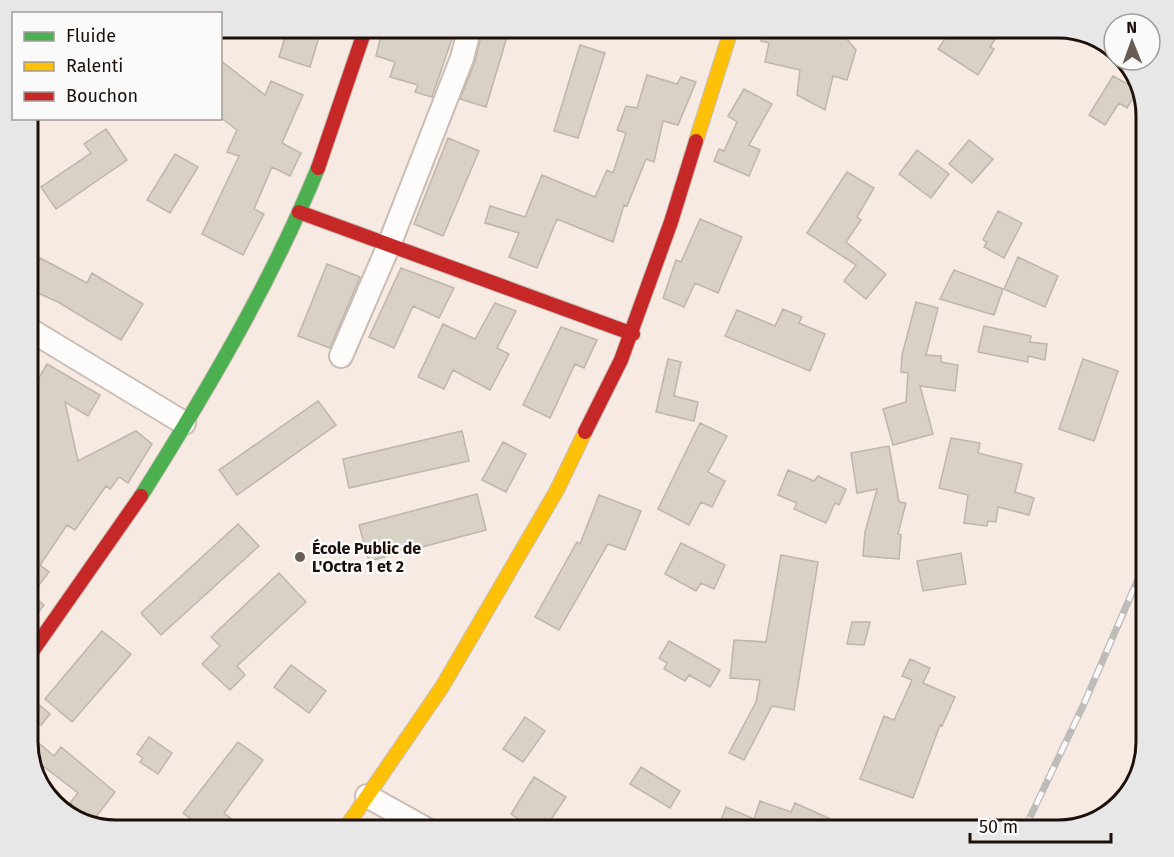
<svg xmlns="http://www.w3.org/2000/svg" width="1174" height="857" font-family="'Fira Sans',sans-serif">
	<rect width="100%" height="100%" fill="#f6eae3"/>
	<path fill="#d9d0c6" stroke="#beb5ac" stroke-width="1.5" d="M 288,27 L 322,27 L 310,67 L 279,57 Z
		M 383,27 L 456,27 L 432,97 L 415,92 L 418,85 L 390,77 L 395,62 L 376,56 Z
		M 483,27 L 510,27 L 486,107 L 460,99 L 475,62 Z
		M 763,27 L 821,27 L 841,32 L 856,50 L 847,80 L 833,76 L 825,110 L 797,95 L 800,70 L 765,62 L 769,43 L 761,41 Z
		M 953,27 L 1003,27 L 990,47 L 994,49 L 978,75 L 938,49 Z
		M 580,45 L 605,53 L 578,138 L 554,131 Z
		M 220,60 L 265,95 L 271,81 L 303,95 L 282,143 L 301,153 L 290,176 L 272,167 L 254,209 L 264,214 L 243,255 L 202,234 L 239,156 L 227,152 L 237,130 L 220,117 Z
		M 647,75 L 677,84 L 681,77 L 696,82 L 678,125 L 663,121 L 654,162 L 646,159 L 627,206 L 624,205 L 613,242 L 557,219 L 537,268 L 509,257 L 519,233 L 485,223 L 490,206 L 525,217 L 542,175 L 595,197 L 607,170 L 613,173 L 626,133 L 617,130 L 626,106 L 637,108 Z
		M 1113,76 L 1138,90 L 1127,108 L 1119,103 L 1105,125 L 1089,115 Z
		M 744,89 L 772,104 L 749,145 L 760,150 L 749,176 L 714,161 L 719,149 L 724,151 L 737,122 L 728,116 Z
		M 106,129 L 127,160 L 56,209 L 41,187 L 91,153 L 84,144 Z
		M 448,138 L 479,151 L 443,236 L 414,224 Z
		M 969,140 L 993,159 L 972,183 L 949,164 Z
		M 917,150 L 949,174 L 931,198 L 899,174 Z
		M 175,154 L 198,167 L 170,213 L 147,200 Z
		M 847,172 L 874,188 L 857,217 L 861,220 L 846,242 L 886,274 L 866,299 L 844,281 L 856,265 L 807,233 Z
		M 998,211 L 1022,223 L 1004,258 L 984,247 L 987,242 L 983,240 Z
		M 700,219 L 742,237 L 718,293 L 695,283 L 684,307 L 663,298 L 676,260 L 681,262 Z
		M 1018,257 L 1058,276 L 1045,307 L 1004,289 Z
		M 40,258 L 87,283 L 92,273 L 143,304 L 121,340 L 58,302 L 27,288 L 27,282 Z
		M 327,264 L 360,277 L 330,348 L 298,336 Z
		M 401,268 L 454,288 L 439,318 L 413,306 L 394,348 L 369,337 Z
		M 954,270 L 1003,289 L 994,315 L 940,299 Z
		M 916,302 L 938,308 L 926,355 L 941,356 L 941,362 L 958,365 L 955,391 L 920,386 L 933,434 L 893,445 L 883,409 L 906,402 L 908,373 L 901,372 L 902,355 Z
		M 495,303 L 516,311 L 497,348 L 509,354 L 490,390 L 453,370 L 444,389 L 418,377 L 443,324 L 475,339 Z
		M 783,309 L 802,317 L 799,323 L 825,334 L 810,371 L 725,336 L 737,310 L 775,326 Z
		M 984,326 L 1031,336 L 1030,342 L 1047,344 L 1045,360 L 1028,356 L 1028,362 L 978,352 Z
		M 561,327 L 597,340 L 584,368 L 575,364 L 550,418 L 523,405 Z
		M 668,359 L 681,362 L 674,396 L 698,402 L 694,421 L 656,412 Z
		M 1083,359 L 1118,371 L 1094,441 L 1059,429 Z
		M 47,364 L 100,395 L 88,416 L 65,402 L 78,461 L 136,431 L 152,444 L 128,483 L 119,477 L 110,489 L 106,486 L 75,530 L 67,525 L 40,565 L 49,572 L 36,589 L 27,583 L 27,501 L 38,486 L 27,453 L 27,398 Z
		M 318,401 L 336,425 L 237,495 L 219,470 Z
		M 700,423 L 727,436 L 708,472 L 725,481 L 712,507 L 701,502 L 689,525 L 658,509 Z
		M 462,431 L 469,461 L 349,488 L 343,459 Z
		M 951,438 L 980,443 L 978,453 L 1022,464 L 1015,492 L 1034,498 L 1029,515 L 998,507 L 996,522 L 988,521 L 987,526 L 964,523 L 968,495 L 939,488 Z
		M 503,442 L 526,454 L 506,492 L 482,480 Z
		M 889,446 L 899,502 L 906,503 L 898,534 L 901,535 L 899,559 L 863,556 L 865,532 L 877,489 L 857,493 L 851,453 Z
		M 788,470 L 814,481 L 818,476 L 846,489 L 839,505 L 835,503 L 826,523 L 794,509 L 797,503 L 778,495 Z
		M 477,494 L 486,530 L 369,561 L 359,525 Z
		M 599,495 L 641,511 L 625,550 L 608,544 L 559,630 L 535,617 L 577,542 L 580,544 Z
		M 238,524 L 259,546 L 161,635 L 141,613 Z
		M 681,543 L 725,565 L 714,589 L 701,583 L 696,591 L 665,574 Z
		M 961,553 L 966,584 L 923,591 L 917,561 Z
		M 781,555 L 818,562 L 794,710 L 772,706 L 744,760 L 729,753 L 756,702 L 760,680 L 730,678 L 734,640 L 766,642 Z
		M 279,573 L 306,602 L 237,666 L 245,675 L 230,690 L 202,664 L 220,646 L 211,637 Z
		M 33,597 L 44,605 L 27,628 L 27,605 Z
		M 852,622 L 870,622 L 864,645 L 847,644 Z
		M 102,631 L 131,654 L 72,722 L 45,699 Z
		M 669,641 L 720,670 L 710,687 L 689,675 L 685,681 L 664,669 L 667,663 L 659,658 Z
		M 910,659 L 930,668 L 923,683 L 955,697 L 942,726 L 940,725 L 913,798 L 860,779 L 884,716 L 894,720 L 912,680 L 902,676 Z
		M 291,665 L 326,691 L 309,713 L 274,687 Z
		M 36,702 L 50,714 L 41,725 L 27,715 Z
		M 525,717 L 545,731 L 523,762 L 503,749 Z
		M 27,733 L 54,756 L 61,747 L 115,792 L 92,822 L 73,816 L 78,810 L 70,803 L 78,793 L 43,766 L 36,775 L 27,747 Z
		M 149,737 L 172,753 L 158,774 L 140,762 L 143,758 L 137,754 Z
		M 238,742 L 263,760 L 224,813 L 246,830 L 206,830 L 183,813 Z
		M 641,767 L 680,791 L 670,808 L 630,784 Z
		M 534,777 L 566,797 L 544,830 L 535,830 L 511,814 Z
		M 760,801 L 791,812 L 795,803 L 855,830 L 717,830 L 726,807 L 754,819 Z"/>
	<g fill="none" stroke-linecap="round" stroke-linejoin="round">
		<defs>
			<path id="street" d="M 27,328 L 184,423
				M 341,356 L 389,245 L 462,58 L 470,27
				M 367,796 L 428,830"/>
			<path id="fast" d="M 141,496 C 207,391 271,283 318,168"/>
			<path id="slow" d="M 696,141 L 732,27
				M 344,830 L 442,687 L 557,490 L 585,432"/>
			<path id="jam" d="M 318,168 L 366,27
				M 299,212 L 633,334
				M 585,432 L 621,360 L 671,222 L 696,141
				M 27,659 L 141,496"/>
		</defs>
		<use href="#street" stroke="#c9bdb6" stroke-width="26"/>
		<use href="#fast" stroke="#c9bdb6" stroke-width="16"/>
		<use href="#slow" stroke="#c9bdb6" stroke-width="16"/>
		<use href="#jam" stroke="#c9bdb6" stroke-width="16"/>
		<use href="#street" stroke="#fefcfb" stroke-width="22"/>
		<use href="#fast" stroke="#4caf50" stroke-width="14"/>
		<use href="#slow" stroke="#ffc107" stroke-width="14"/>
		<use href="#jam" stroke="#c62828" stroke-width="14"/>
		<defs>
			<path id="rail" d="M 1024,830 L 1083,706 L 1147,558"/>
		</defs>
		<use href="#rail" stroke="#bfbbb9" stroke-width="7"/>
		<use href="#rail" stroke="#fafafa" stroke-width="4.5" stroke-dasharray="14" stroke-linecap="butt"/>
	</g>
	<circle fill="#685c55" stroke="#fafafa" stroke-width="2" cx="300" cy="557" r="6"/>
	<g text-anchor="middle" stroke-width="5" stroke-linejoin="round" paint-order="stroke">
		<g font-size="16" font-weight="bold" fill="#1c1009" stroke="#fafafa" text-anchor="start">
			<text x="312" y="554">École Public de<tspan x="312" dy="18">L'Octra 1 et 2</tspan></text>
		</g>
	</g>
	<path d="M0 0H1174V857H0ZM116 38H1058A78 78 0 0 1 1136 116V742A78 78 0 0 1 1058 820H116A78 78 0 0 1 38 742V116A78 78 0 0 1 116 38Z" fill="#e8e7e7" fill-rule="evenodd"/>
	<path fill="none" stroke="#1c1009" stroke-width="3" d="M116 38H1058A78 78 0 0 1 1136 116V742A78 78 0 0 1 1058 820H116A78 78 0 0 1 38 742V116A78 78 0 0 1 116 38Z"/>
	<rect x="12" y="12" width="210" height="108" fill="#fafafa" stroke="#a19c9a" stroke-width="1.5"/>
	<rect x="24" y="32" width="30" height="9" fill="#4caf50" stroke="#a19c9a" stroke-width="1.5"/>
	<text x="66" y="42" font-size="18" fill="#1c1009">Fluide</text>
	<rect x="24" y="62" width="30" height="9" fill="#ffc107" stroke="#a19c9a" stroke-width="1.5"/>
	<text x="66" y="72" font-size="18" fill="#1c1009">Ralenti</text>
	<rect x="24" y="92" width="30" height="9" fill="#c62828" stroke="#a19c9a" stroke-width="1.5"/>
	<text x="66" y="102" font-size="18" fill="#1c1009">Bouchon</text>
	<g transform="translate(1132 42) rotate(359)"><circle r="28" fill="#fafafa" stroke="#a19c9a" stroke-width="1.5"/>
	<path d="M0-4.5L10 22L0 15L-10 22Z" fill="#685c55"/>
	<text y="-9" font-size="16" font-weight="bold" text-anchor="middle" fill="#1c1009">N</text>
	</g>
	<path d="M970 833v9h141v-9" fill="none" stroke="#1c1009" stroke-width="3"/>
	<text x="979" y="833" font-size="18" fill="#1c1009" stroke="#fafafa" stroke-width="4.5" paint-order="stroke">50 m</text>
</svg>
